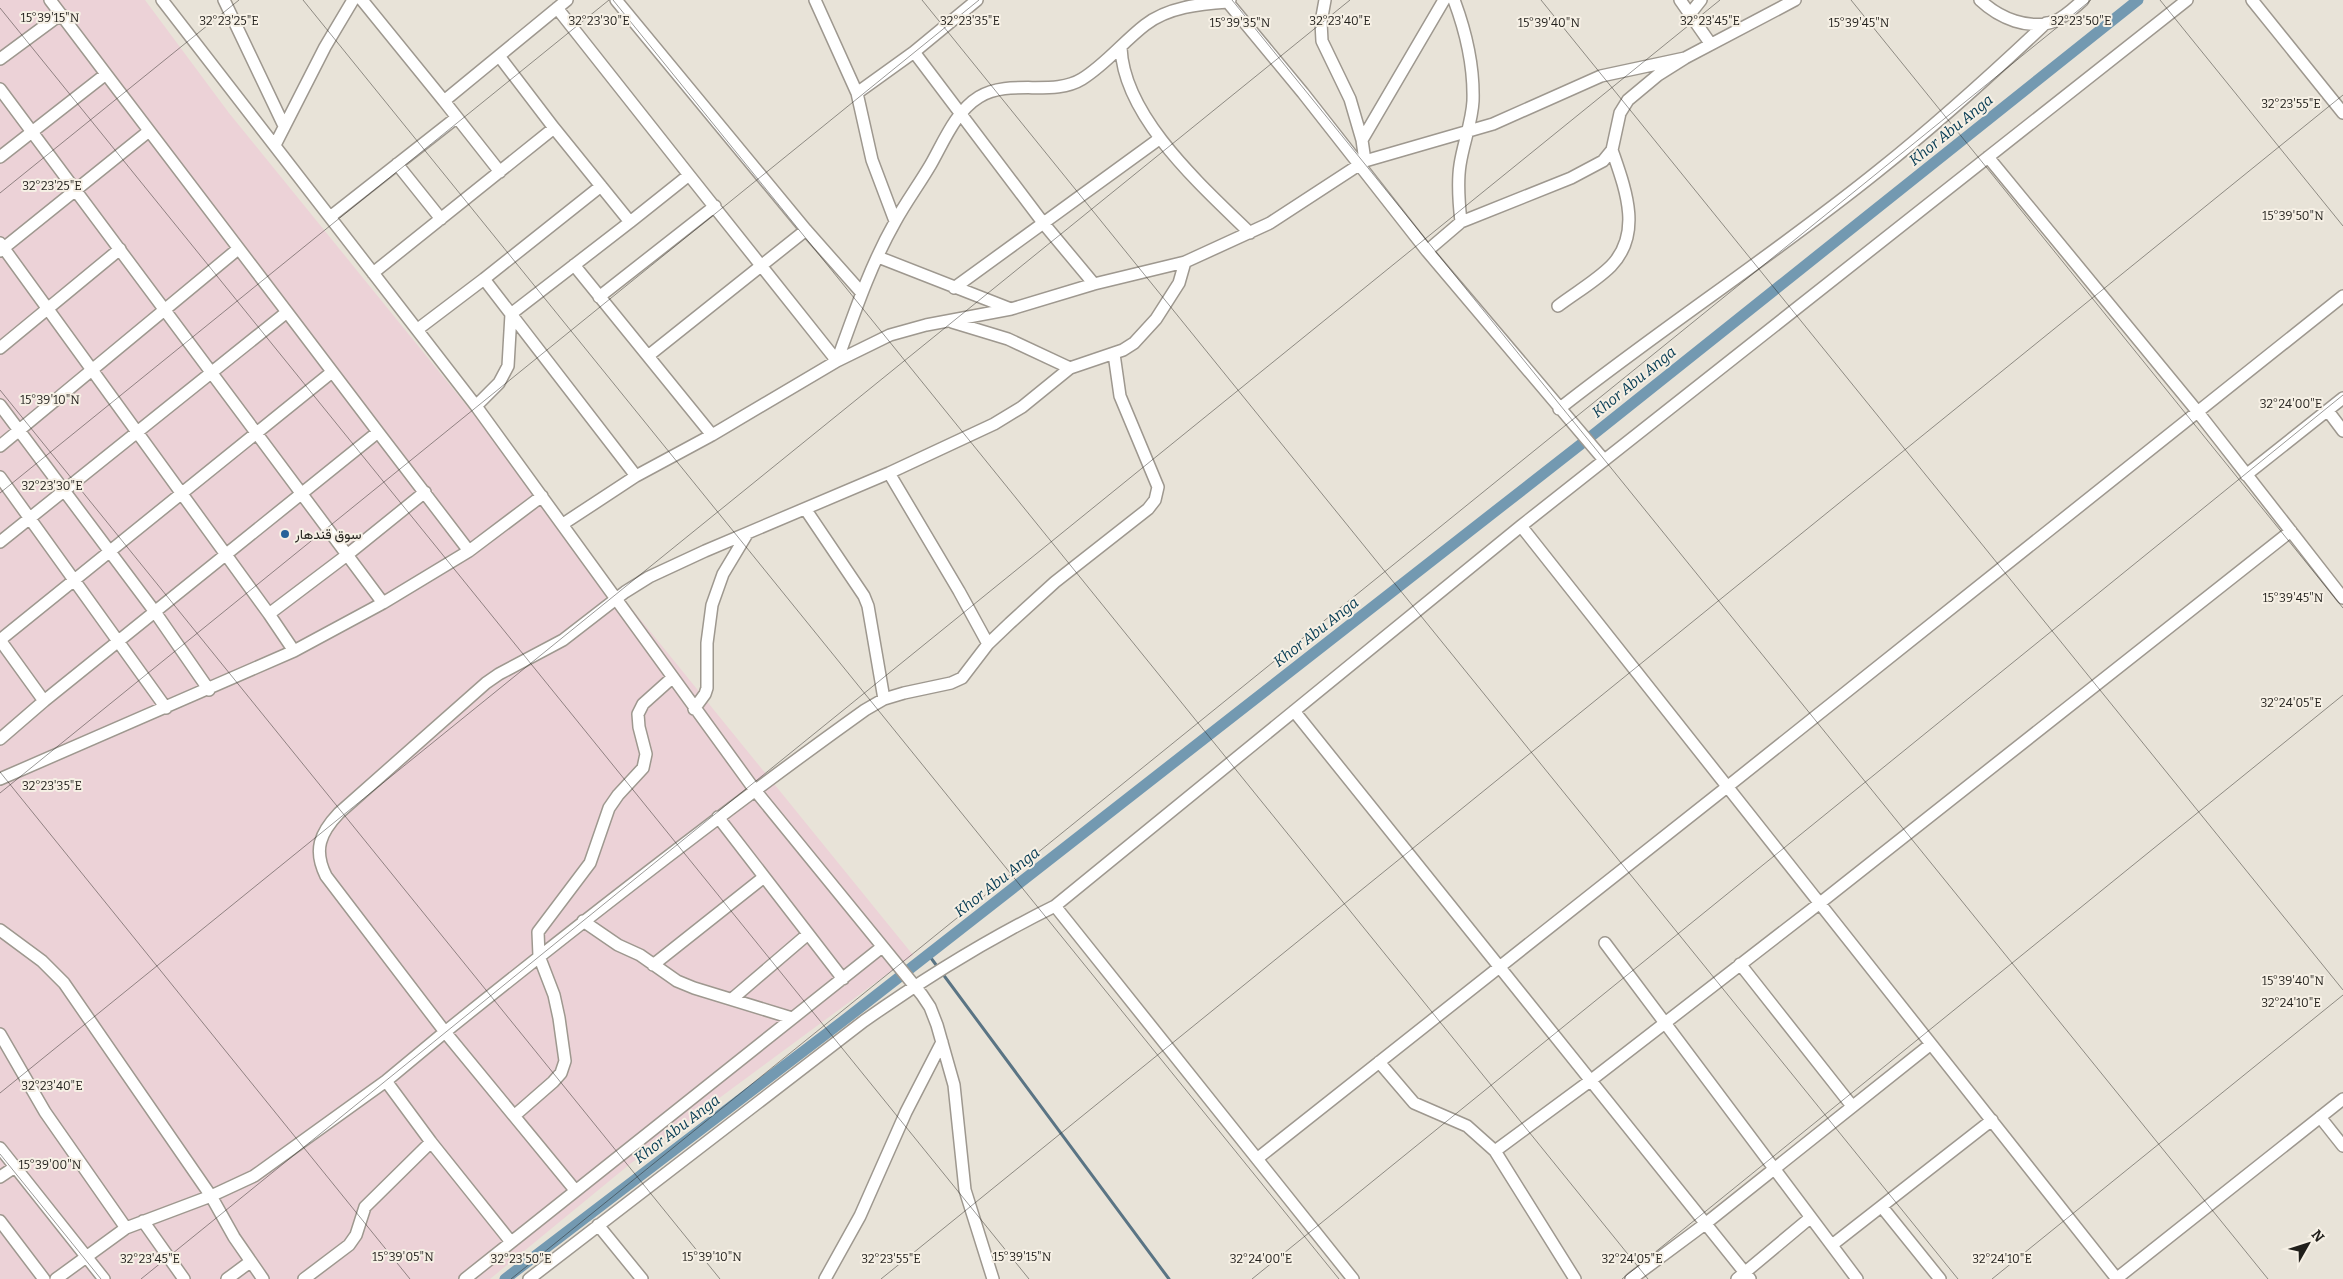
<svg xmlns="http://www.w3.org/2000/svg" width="2343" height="1279" font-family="Bitter,Vazirmatn,serif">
	<rect width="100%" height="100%" fill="#e8e3d8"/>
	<path fill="#ecd2d7" d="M 0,0 L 145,0 L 229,113 L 913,955 L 630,1164 L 490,1279 L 0,1279 Z"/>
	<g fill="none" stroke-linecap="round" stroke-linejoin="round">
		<path stroke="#5a7484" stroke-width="3" d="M 928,954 L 1169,1279"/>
		<path stroke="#7399b1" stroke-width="11" d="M 505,1279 L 843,1021 L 1594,434 L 2138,0"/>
		<defs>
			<path id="minor" d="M 50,0 L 106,74
				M 162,0 L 476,406 L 754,789 L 922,995 L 930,1007 L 937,1025 L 954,1085 L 965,1190 L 993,1279
				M 224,0 L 284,126
				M 362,0 L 444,101
				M 616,0 L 806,230 L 861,292
				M 815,0 L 857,93 L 872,160 L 895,221
				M 977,0 L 914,52 L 1044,224 L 1094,284
				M 1226,0 L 1303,93 L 1427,251 L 1604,460
				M 1325,0 L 1321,22 L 1322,41 L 1350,99 L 1362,140 L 1365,161
				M 1454,0 C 1466,32 1474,67 1473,101 C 1472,122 1463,144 1460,165 C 1457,184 1459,204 1461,222
				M 1680,0 L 1710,43
				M 1980,0 C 1999,18 2029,31 2055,21 C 2065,17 2075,7 2083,0
				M 2252,0 L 2343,113
				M 557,8 L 689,175
				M 1690,14 L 1701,0
				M 1121,48 C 1124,118 1203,187 1250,233
				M 499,56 L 554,128 L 630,222 L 511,314
				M 0,59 L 61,14
				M 0,89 L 383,603
				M 857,93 L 914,52
				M 1362,140 L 1444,0
				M 275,145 L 325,47 L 353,0
				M 0,157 L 106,74 L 287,312
				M 1988,157 L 2197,411 L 2343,598
				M 397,164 L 441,219
				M 500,172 L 444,101 L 567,0
				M 330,217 L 456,118
				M 630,222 L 689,175 L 837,361 L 890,335 L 926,325 L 1011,309 L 1094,284 L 1185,262 L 1270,223 L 1365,161 L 1493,124 L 1601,76 L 1685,58
				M 0,243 L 269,614 L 347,555 L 425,492
				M 0,251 L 149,131
				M 1427,251 L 1461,222 L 1571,178 L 1603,161 L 1612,150 L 1620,113 L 1628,100 L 1658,75 L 1685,58 L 1795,0
				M 878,257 L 1011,309
				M 574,265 L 712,435
				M 373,273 L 554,128
				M 484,279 L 601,186
				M 954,288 L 1159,139
				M 599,297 L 715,206
				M 1558,306 C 1575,293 1596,281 1611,266 C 1643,233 1625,188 1612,150
				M 952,322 L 1008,339 L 1070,368
				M 418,329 L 484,279 L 636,476
				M 0,348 L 120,249
				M 648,356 L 806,230
				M 0,405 L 155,612 L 209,690
				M 476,406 L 499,383 L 508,366 L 511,314
				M 1559,409 C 1663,327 1775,254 1878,171 C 1937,124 1992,74 2046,23
				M 2328,411 L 2343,431
				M 0,446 L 238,249
				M 889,473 L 959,591 L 988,644
				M 2246,475 L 2343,398
				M 0,477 L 166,708
				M 806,510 L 864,596 L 868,606 L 884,699
				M 563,524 L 636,476 L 712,435 L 837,361 C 854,314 870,266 895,222 C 906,202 920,183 931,164 C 944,141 956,111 979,97 C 1010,78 1053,97 1082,79 C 1106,64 1123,42 1145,25 C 1168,7 1200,4 1228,2 L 1230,0
				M 1521,526 L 2117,1279
				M 0,542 L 287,312 L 378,432
				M 269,614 L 294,651
				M 0,640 L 332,372
				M 0,640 L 44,701 L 0,739
				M 44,701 L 378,432 L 469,551 L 542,496
				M 694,709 L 705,694 L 707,688 L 707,643 L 712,605 L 723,574 L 747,534
				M 1294,711 L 1750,1279
				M 0,779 L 294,651 L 383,603 L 469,551
				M 718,817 L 843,979
				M 1055,906 L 1353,1279
				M 583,921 L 618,945 L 640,955 L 677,981 L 694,988 L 792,1018
				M 0,930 L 42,961 L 64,983 L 211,1196 L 234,1237 L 263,1279
				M 1605,943 L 1857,1279
				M 1740,964 L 1852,1106
				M 653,965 L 764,877
				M 732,999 L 808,934
				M 0,1034 L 45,1112 L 126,1228 L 56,1279
				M 1379,1062 L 1414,1103 L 1467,1126 L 1495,1151 L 1575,1279
				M 386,1081 L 431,1142 L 511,1242
				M 514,1116 L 553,1082 L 561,1073 L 565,1061 L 559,1018 L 554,995 L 539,956 L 538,932 L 590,863 L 609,808 L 618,795 L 643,768 L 646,754 L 639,727 L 638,714 L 643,704 L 672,678
				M 2320,1117 L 2343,1146
				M 0,1148 L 104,1279
				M 1495,1151 L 1590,1081 L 1820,903 L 2291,531
				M 1258,1158 L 1727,787 L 2343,296
				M 0,1177 L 15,1167
				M 575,1190 L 445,1032 C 583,921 721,813 865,710 L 884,699 L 904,693 L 951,683 L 962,678 L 988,644 L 1010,623 L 1055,582 L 1148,509 L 1155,500 L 1158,487 L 1120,396 L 1114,354
				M 1882,1207 L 1940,1279
				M 0,1221 L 44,1279
				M 143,1221 L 184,1279
				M 598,1225 L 642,1279
				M 126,1228 L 211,1196 L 254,1176 L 386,1081 L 445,1032 L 326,876 C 313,850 320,833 339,813 L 486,683 L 499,674 L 563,640 L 625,592 L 649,577 L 705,551 L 889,473 L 994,424 L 1022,407 L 1070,368 L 1123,350 L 1134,343 L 1156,319 L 1179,283 L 1185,262
				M 1832,1245 L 1992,1120
				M 227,1279 L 250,1262
				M 304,1279 L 349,1245 L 356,1235 L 365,1207 L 431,1142
				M 465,1279 L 882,947
				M 529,1279 L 864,1021 C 925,978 988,939 1055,906 L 1521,526 L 2187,0
				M 825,1279 L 860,1216 L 906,1112 L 942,1042
				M 1631,1279 L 1705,1224 L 1931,1044
				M 1737,1279 L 1810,1218
				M 2116,1279 L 2343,1099"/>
		</defs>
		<use href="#minor" stroke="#9e988f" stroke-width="14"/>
		<use href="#minor" stroke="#fff" stroke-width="11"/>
	</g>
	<path fill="none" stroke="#211f1b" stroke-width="1" stroke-opacity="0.45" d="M 303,0 L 1339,1279M 613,0 L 1648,1279M 922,0 L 1958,1279M 1232,0 L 2268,1279M 1541,0 L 2343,990M 1851,0 L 2343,608M 2160,0 L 2343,226M 0,8 L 1029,1279M 0,193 L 239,0M 0,390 L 720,1279M 0,493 L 609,0M 0,772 L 410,1279M 0,793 L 979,0M 0,1093 L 1350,0M 0,1154 L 101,1279M 141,1279 L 1720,0M 511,1279 L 2091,0M 881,1279 L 2343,95M 1252,1279 L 2343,395M 1622,1279 L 2343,695M 1992,1279 L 2343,995"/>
	<circle fill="#266299" stroke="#f6f0e5" stroke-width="2" cx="285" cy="534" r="5"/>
	<g text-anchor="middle" stroke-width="4" stroke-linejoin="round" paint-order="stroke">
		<g font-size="14" fill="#211f1b" stroke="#f6f0e5" text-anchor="start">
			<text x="295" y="539">سوق قندهار</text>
		</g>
		<g font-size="15" font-style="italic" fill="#033952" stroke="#f6f0e5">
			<text transform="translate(1951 130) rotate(-39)" y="5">Khor Abu Anga</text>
			<text transform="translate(1634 382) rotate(-39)" y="5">Khor Abu Anga</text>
			<text transform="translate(1316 632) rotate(-38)" y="5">Khor Abu Anga</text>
			<text transform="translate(997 882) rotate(-38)" y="5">Khor Abu Anga</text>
			<text transform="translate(677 1129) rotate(-37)" y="5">Khor Abu Anga</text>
		</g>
	</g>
	<g font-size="12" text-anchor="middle" fill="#211f1b" stroke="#f6f0e5" stroke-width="4" stroke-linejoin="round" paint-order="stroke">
		<text x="50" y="22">15°39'15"N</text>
		<text x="229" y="25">32°23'25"E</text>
		<text x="599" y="25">32°23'30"E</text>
		<text x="970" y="25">32°23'35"E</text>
		<text x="1340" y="25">32°23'40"E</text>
		<text x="1710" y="25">32°23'45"E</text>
		<text x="2081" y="25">32°23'50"E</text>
		<text x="1240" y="27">15°39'35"N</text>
		<text x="1549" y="27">15°39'40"N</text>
		<text x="1859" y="27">15°39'45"N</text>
		<text x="2291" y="108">32°23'55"E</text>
		<text x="52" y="190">32°23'25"E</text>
		<text x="2293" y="220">15°39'50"N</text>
		<text x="50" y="404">15°39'10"N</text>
		<text x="2291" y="408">32°24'00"E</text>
		<text x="52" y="490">32°23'30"E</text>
		<text x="2293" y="602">15°39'45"N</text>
		<text x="2291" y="707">32°24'05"E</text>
		<text x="52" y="790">32°23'35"E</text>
		<text x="2293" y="985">15°39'40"N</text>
		<text x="2291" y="1007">32°24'10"E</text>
		<text x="52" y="1090">32°23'40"E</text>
		<text x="50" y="1169">15°39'00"N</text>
		<text x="403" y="1261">15°39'05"N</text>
		<text x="712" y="1261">15°39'10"N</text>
		<text x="1022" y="1261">15°39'15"N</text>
		<text x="150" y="1263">32°23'45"E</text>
		<text x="521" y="1263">32°23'50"E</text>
		<text x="891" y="1263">32°23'55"E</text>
		<text x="1261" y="1263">32°24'00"E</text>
		<text x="1632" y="1263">32°24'05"E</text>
		<text x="2002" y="1263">32°24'10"E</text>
	</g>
	<g transform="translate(2308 1244) rotate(51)" stroke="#f6f0e5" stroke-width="4" paint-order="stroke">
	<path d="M0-4L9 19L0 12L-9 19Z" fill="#211f1b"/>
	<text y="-8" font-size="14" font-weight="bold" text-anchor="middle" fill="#211f1b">N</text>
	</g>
</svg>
